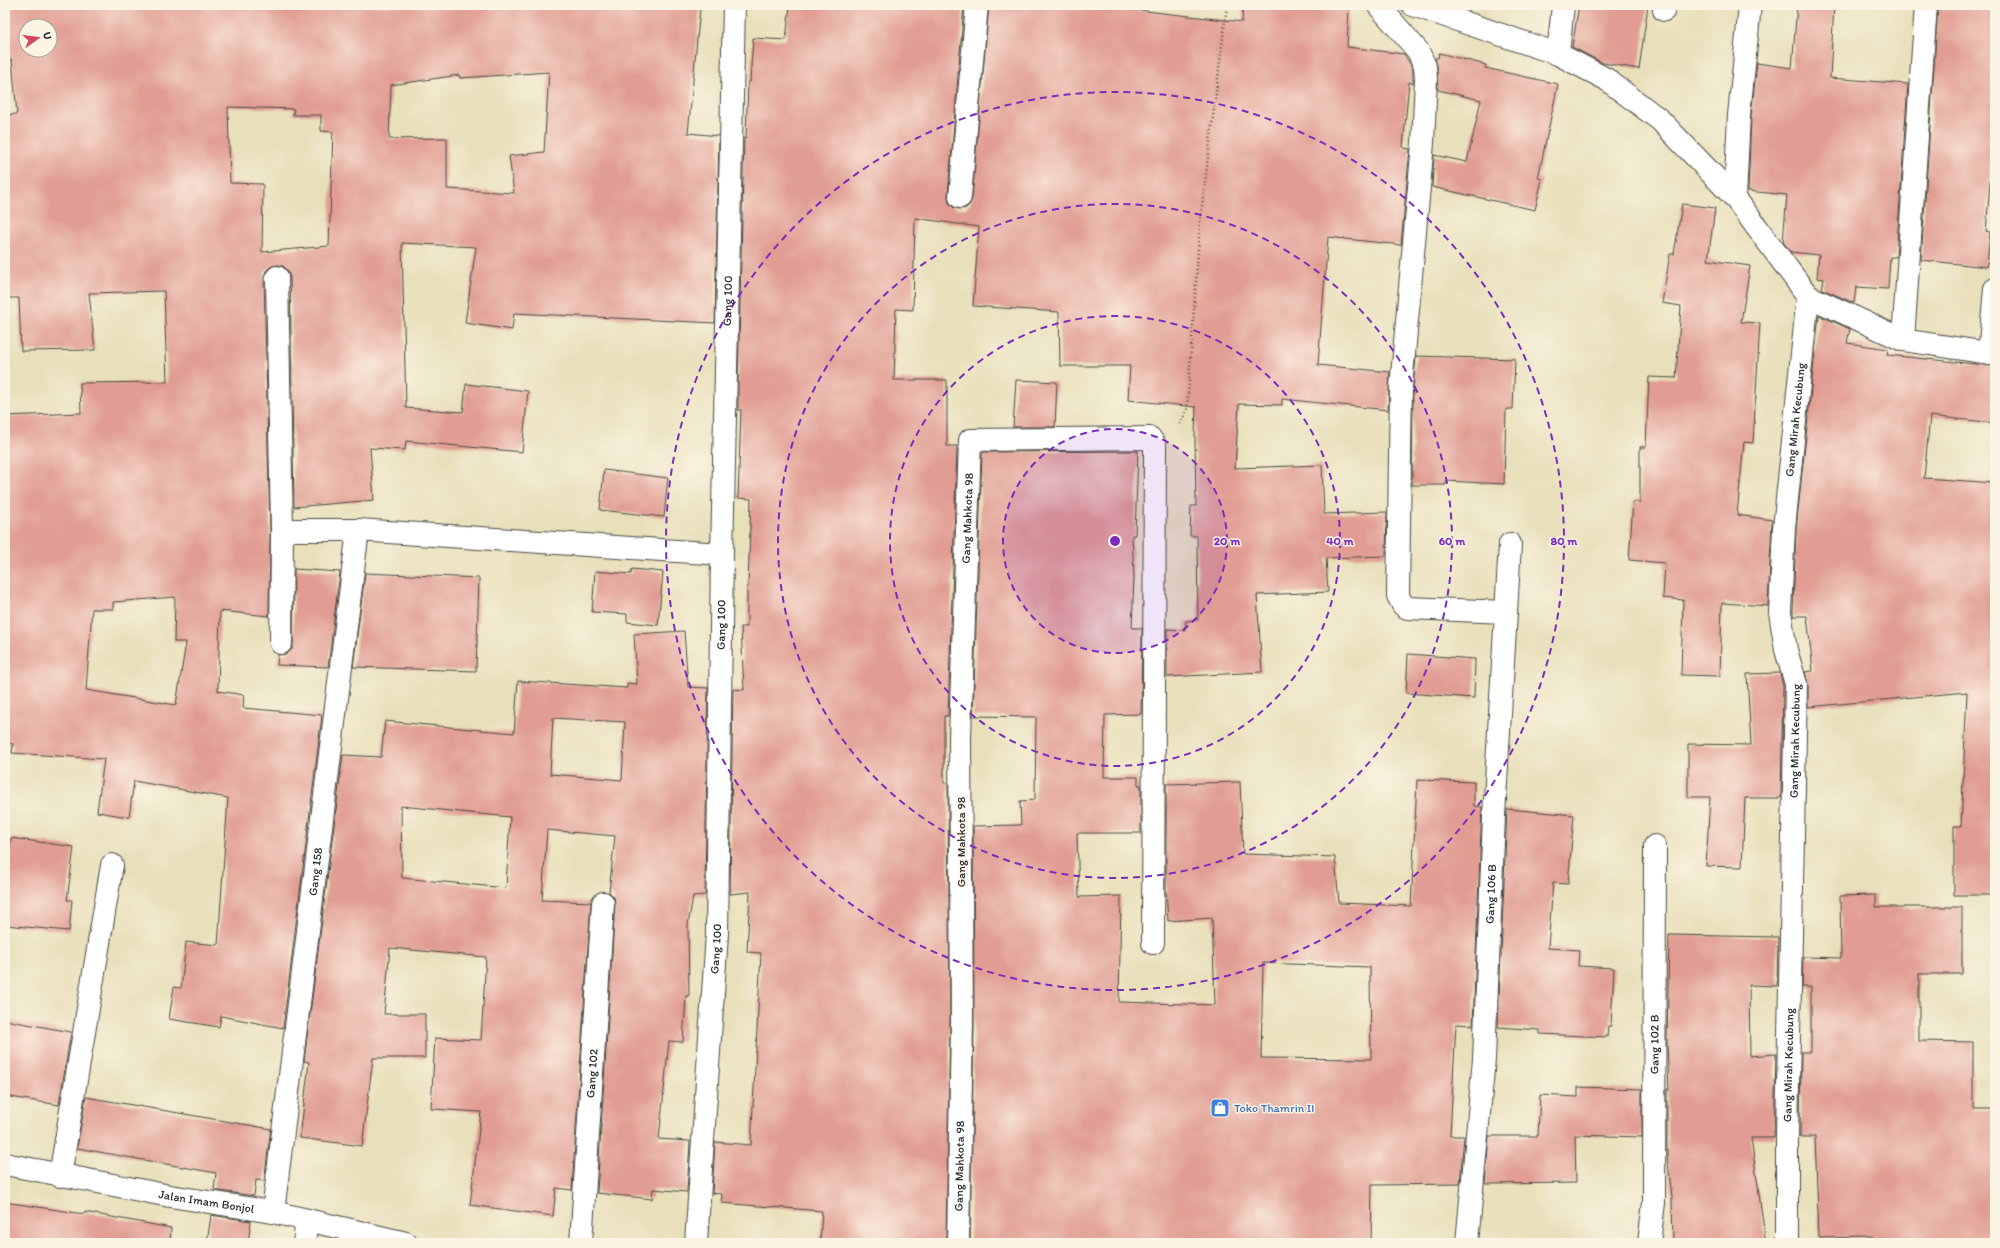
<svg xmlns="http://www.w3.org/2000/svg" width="2000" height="1248" font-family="Itim,sans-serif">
	<rect width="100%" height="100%" fill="#fcf5e5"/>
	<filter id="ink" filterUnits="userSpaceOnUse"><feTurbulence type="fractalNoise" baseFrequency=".025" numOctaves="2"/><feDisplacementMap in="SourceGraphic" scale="8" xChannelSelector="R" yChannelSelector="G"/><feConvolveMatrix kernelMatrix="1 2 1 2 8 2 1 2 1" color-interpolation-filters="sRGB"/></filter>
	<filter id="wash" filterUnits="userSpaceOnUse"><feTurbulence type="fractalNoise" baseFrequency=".012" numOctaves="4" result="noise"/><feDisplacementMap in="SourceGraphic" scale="16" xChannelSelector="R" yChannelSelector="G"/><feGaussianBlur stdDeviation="0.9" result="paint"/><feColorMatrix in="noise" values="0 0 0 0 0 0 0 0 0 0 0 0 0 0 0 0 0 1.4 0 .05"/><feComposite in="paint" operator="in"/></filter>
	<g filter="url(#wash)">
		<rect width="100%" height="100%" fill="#e8e0bb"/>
		<g id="blocks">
			<path fill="#e19d93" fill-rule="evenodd" d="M 5,5 L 352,5 L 437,7 L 437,5 L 482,5 L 482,9 L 518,6 L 518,9 L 582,5 L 671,5 L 700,8 L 688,133 L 719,136 L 715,323 L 514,313 L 512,330 L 465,323 L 476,247 L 402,243 L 406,408 L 463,412 L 466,384 L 528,391 L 522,452 L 406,441 L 405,450 L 370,448 L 374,500 L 294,507 L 290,277 L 287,270 L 283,266 L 277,265 L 270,267 L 266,271 L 264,277 L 270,530 L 269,616 L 220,611 L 218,691 L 244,695 L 243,708 L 322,715 L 283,1028 L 221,1016 L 219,1027 L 169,1019 L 174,987 L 181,988 L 186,942 L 218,945 L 228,798 L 134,781 L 129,817 L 97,812 L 104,759 L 12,753 L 13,744 L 5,743 L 5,416 L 81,413 L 80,383 L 167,382 L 164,291 L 89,293 L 95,350 L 21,351 L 19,298 L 5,298 L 5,115 L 17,114 L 12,60 L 5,60 ZM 26,26 L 50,26 L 50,50 L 26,50 ZM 549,72 L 544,152 L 509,156 L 514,193 L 447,189 L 447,138 L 389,139 L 391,85 L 459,75 L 460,78 ZM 228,107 L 294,109 L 293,115 L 321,115 L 321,131 L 333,132 L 329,246 L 262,252 L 263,184 L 230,183 ZM 175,597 L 174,642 L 186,642 L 176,705 L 86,690 L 92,609 L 113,609 L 113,602 Z
				M 790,5 L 964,5 L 948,196 L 949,203 L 953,207 L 959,209 L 966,208 L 970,204 L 972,198 L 989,5 L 1093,5 L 1242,22 L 1243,5 L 1336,5 L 1336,7 L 1349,8 L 1347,47 L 1404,54 L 1413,69 L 1413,84 L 1409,82 L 1403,148 L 1410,149 L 1401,245 L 1328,237 L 1318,365 L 1390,372 L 1388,410 L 1282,399 L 1282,405 L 1239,404 L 1235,468 L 1322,465 L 1324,514 L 1387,512 L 1386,556 L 1326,558 L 1328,592 L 1257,595 L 1262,672 L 1167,677 L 1167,629 L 1185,630 L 1186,621 L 1198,620 L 1197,536 L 1190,536 L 1191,506 L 1196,506 L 1195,436 L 1196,407 L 1128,400 L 1130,366 L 1060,366 L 1059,312 L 973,306 L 979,227 L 915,218 L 913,310 L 896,309 L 894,380 L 947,380 L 947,446 L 957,446 L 948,716 L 944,716 L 944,783 L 948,783 L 950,1023 L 946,1243 L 820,1243 L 822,1211 L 721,1203 L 722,1194 L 712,1193 L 715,1142 L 751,1145 L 761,953 L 747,952 L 750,892 L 730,894 L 733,689 L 744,690 L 741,627 L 747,627 L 747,587 L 748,587 L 751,499 L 738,498 L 741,410 L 738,410 L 738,379 L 744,138 L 746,138 L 748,82 L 750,82 L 753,38 L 786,40 Z
				M 1579,5 L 1648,5 L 1639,69 L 1603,63 L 1572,47 Z
				M 1797,5 L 1834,5 L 1830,78 L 1908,84 L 1896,257 L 1890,257 L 1888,289 L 1856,287 L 1854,303 L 1822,289 L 1824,279 L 1817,278 L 1819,255 L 1791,252 L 1783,242 L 1787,195 L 1748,191 L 1751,116 L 1757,63 L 1792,68 Z
				M 1938,5 L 1995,5 L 1995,159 L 1992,159 L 1986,231 L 1990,232 L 1987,267 L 1921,260 Z
				M 1439,53 L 1486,65 L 1485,68 L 1558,84 L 1538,178 L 1542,179 L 1535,210 L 1432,187 L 1434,155 L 1467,162 L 1481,100 L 1438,90 L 1437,65 L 1435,58 L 1438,58 Z
				M 1682,204 L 1715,208 L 1708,260 L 1750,266 L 1741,322 L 1760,323 L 1753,443 L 1744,442 L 1737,515 L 1772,520 L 1768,606 L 1722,603 L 1720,676 L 1681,675 L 1683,600 L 1663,598 L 1665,563 L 1629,560 L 1633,502 L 1640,502 L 1640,447 L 1646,447 L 1649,377 L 1676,378 L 1681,306 L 1662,303 L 1670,254 L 1674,254 Z
				M 1819,315 L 1850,329 L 1847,343 L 1888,349 L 1887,355 L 1995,366 L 1995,423 L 1930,416 L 1924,478 L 1995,483 L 1995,895 L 1954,895 L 1954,826 L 1961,826 L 1967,692 L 1808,707 L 1808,684 L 1805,672 L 1813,671 L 1807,616 L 1793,616 L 1793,611 L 1796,529 Z
				M 1416,356 L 1515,359 L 1513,409 L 1506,409 L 1504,484 L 1446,481 L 1446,485 L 1412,485 L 1413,388 Z
				M 1016,380 L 1057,382 L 1055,427 L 1013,427 Z
				M 1138,451 L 1135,535 L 1132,535 L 1134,577 L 1132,628 L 1142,628 L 1141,714 L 1105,715 L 1104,777 L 1138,777 L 1138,785 L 1141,785 L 1141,833 L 1077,833 L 1079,897 L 1121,896 L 1119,1002 L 1215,1005 L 1212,918 L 1168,921 L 1166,890 L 1166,784 L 1240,782 L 1243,854 L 1335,857 L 1339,903 L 1411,906 L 1417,780 L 1474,782 L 1474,806 L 1482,807 L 1473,1025 L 1456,1024 L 1450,1136 L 1464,1136 L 1460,1184 L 1372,1185 L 1371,1243 L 970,1243 L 974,1023 L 973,826 L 1021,825 L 1020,801 L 1035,800 L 1036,717 L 973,716 L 982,452 ZM 1263,963 L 1370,967 L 1371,1059 L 1261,1058 Z
				M 604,470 L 668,478 L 664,517 L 600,510 Z
				M 294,569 L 340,572 L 328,667 L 277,665 L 278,655 L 287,654 L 292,649 L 293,644 Z
				M 632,569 L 663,572 L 658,625 L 627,622 L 627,614 L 592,612 L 595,571 L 631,574 Z
				M 365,573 L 479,578 L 476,671 L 353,667 Z
				M 684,631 L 688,687 L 708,688 L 705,895 L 693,896 L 688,925 L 689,996 L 686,996 L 683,1042 L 669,1041 L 659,1139 L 690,1141 L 687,1192 L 653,1189 L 652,1199 L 597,1193 L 615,904 L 614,897 L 609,892 L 615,836 L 547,830 L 542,900 L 591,902 L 572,1190 L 556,1188 L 553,1216 L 470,1205 L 481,1112 L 431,1109 L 435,1038 L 481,1040 L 486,957 L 390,948 L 384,1014 L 425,1014 L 425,1058 L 373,1058 L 362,1146 L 300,1138 L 309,1062 L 304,1061 L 343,755 L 381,757 L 385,721 L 514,733 L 518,681 L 627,688 L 627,683 L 637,684 L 634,634 ZM 553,718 L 625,722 L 622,780 L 550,774 ZM 401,806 L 510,817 L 506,888 L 402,878 Z
				M 1408,654 L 1475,659 L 1474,698 L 1406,693 Z
				M 1780,673 L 1783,686 L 1781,798 L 1745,798 L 1742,867 L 1706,866 L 1710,797 L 1688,797 L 1688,744 L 1751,745 L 1747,674 Z
				M 1507,809 L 1574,815 L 1568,884 L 1553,883 L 1548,948 L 1579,950 L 1578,966 L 1614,968 L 1611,1026 L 1608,1026 L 1607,1037 L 1540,1034 L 1540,1030 L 1498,1027 Z
				M 11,838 L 74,847 L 67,900 L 72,900 L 69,931 L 5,925 L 5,883 Z
				M 1876,895 L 1876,907 L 1962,907 L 1962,974 L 1919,974 L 1919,1041 L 1973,1042 L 1973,1109 L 1995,1109 L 1995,1243 L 1873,1243 L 1873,1237 L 1819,1238 L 1815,1137 L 1800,1137 L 1801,1052 L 1811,1052 L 1811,987 L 1802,987 L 1803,957 L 1841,958 L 1840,896 Z
				M 1669,935 L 1778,937 L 1777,986 L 1749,985 L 1750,1056 L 1776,1054 L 1774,1138 L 1751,1138 L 1766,1243 L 1673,1243 L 1672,1198 L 1667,1154 L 1667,1089 L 1669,1090 L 1667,1043 Z
				M 5,1020 L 71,1032 L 59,1105 L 5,1096 Z
				M 1578,1087 L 1642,1089 L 1642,1137 L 1575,1135 L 1576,1183 L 1485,1184 L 1489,1136 L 1538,1136 L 1540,1095 L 1578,1097 Z
				M 86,1097 L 271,1129 L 264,1181 L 256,1180 L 254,1196 L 214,1190 L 216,1173 L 77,1148 Z
				M 5,1202 L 84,1214 L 85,1212 L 171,1228 L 170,1243 L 5,1243 Z
				M 211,1215 L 251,1221 L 248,1243 L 207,1243 Z"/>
		</g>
	</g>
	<g filter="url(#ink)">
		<use href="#blocks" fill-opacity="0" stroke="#474641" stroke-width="1"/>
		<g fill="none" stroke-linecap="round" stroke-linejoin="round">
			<defs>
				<g id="street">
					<path d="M 1378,5 L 1418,51 L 1425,66 L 1426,79 L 1423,143 L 1401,387 L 1398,596 L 1403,605 L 1407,608 L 1506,612"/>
					<path d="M 1413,5 L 1558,54 L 1606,79 L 1660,120 L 1735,198 L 1808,296 L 1903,340 L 1995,354"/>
					<path d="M 1664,10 L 1664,5"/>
					<path d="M 1558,54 L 1563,5"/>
					<path d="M 960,197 L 977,5"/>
					<path d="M 1735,198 L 1739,115 L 1750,5"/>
					<path d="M 277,277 L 282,530 L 281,643"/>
					<path d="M 1903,340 L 1926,5"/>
					<path d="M 1989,354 L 1995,289"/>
					<path d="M 282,530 L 358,530 L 722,554"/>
					<path d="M 60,1176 L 112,865"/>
					<path id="s1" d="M 273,1212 L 358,530"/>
					<path d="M 304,1243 L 307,1220"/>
					<path id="s2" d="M 581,1243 L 603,903"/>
					<path id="s3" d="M 696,1243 L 717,934 L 722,554 L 734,5"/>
					<path id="s4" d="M 958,1243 L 962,1023 L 960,737 L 970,440 L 1150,438 L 1155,445 L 1153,943"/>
					<path id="s5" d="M 1467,1243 L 1484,1059 L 1494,816 L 1510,544"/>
					<path id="s6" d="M 1649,1243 L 1654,1203 L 1655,846"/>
					<path id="s7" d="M 1787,1243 L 1787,1136 L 1796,684 L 1786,650 L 1780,612 L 1784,528 L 1808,296"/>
				</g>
				<g id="highway">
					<path id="s8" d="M 5,1164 L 170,1196 L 273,1212 L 406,1243"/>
				</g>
			</defs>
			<use href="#street" stroke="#474641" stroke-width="24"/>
			<use href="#highway" stroke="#474641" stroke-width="24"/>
			<path stroke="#474641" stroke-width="2.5" stroke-dasharray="1 3" stroke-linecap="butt" d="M 1180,424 L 1187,410 L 1200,222 L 1227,5"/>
			<use href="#street" stroke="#fff" stroke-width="22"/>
			<use href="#highway" stroke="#fff" stroke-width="22"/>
		</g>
	</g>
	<circle cx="1115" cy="541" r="112" fill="#7b2cbf" fill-opacity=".12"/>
	<g fill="none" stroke="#7b2cbf" stroke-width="2" stroke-dasharray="7 5">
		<circle cx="1115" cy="541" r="112"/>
		<circle cx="1115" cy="541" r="225"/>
		<circle cx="1115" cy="541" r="337"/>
		<circle cx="1115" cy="541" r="449"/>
	</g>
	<defs>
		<symbol id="shop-square" viewBox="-11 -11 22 22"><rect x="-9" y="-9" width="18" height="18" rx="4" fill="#3f7fe0" stroke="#fcf5e5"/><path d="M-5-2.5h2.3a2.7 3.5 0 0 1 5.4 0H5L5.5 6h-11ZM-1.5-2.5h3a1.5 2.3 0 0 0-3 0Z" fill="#fff"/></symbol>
	</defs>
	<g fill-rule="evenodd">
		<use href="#shop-square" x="1209" y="1097" width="22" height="22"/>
	</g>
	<g text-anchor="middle" stroke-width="3" stroke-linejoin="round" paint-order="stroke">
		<g font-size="12" fill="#2b2b2b" stroke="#fcf5e5">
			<text dy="4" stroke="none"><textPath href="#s3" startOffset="943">Gang 100</textPath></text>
			<text dy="4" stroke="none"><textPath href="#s7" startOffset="826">Gang Mirah Kecubung</textPath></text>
			<text dy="4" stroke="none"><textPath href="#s4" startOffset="725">Gang Mahkota 98</textPath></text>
			<text dy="4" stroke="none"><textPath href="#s3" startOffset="619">Gang 100</textPath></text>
			<text dy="4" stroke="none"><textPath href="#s7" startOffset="502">Gang Mirah Kecubung</textPath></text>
			<text transform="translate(961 842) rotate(-90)" y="4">Gang Mahkota 98</text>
			<text dy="4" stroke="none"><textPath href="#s1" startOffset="343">Gang 158</textPath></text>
			<text dy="4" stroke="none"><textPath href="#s5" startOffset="350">Gang 106 B</textPath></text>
			<text dy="4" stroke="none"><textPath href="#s3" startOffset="295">Gang 100</textPath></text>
			<text dy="4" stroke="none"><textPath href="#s6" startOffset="199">Gang 102 B</textPath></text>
			<text dy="4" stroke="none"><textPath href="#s7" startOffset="178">Gang Mirah Kecubung</textPath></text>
			<text dy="4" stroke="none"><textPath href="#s2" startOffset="170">Gang 102</textPath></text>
			<text dy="4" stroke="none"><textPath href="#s4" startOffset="77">Gang Mahkota 98</textPath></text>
			<text dy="4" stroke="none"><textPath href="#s8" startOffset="205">Jalan Imam Bonjol</textPath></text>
		</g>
		<g font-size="12" fill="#366cbe" stroke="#fcf5e5" text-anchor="start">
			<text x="1234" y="1112">Toko Thamrin II</text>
		</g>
	</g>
	<circle cx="1115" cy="541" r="6" fill="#7b2cbf" stroke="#fcf5e5" stroke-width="2"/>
	<g font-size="12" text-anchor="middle" font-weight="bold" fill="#7b2cbf" stroke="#fcf5e5" stroke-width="3" stroke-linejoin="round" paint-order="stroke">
		<text x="1227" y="545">20 m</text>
		<text x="1340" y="545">40 m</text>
		<text x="1452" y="545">60 m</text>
		<text x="1564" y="545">80 m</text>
	</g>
	<rect width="2000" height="1248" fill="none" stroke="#fcf5e5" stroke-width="20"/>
	<g transform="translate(38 38) rotate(76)"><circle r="19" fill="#fcf5e5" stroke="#a8a49b"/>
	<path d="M0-3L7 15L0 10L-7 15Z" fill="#d1495b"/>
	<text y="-6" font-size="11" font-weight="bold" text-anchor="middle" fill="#2b2b2b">U</text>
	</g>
</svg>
